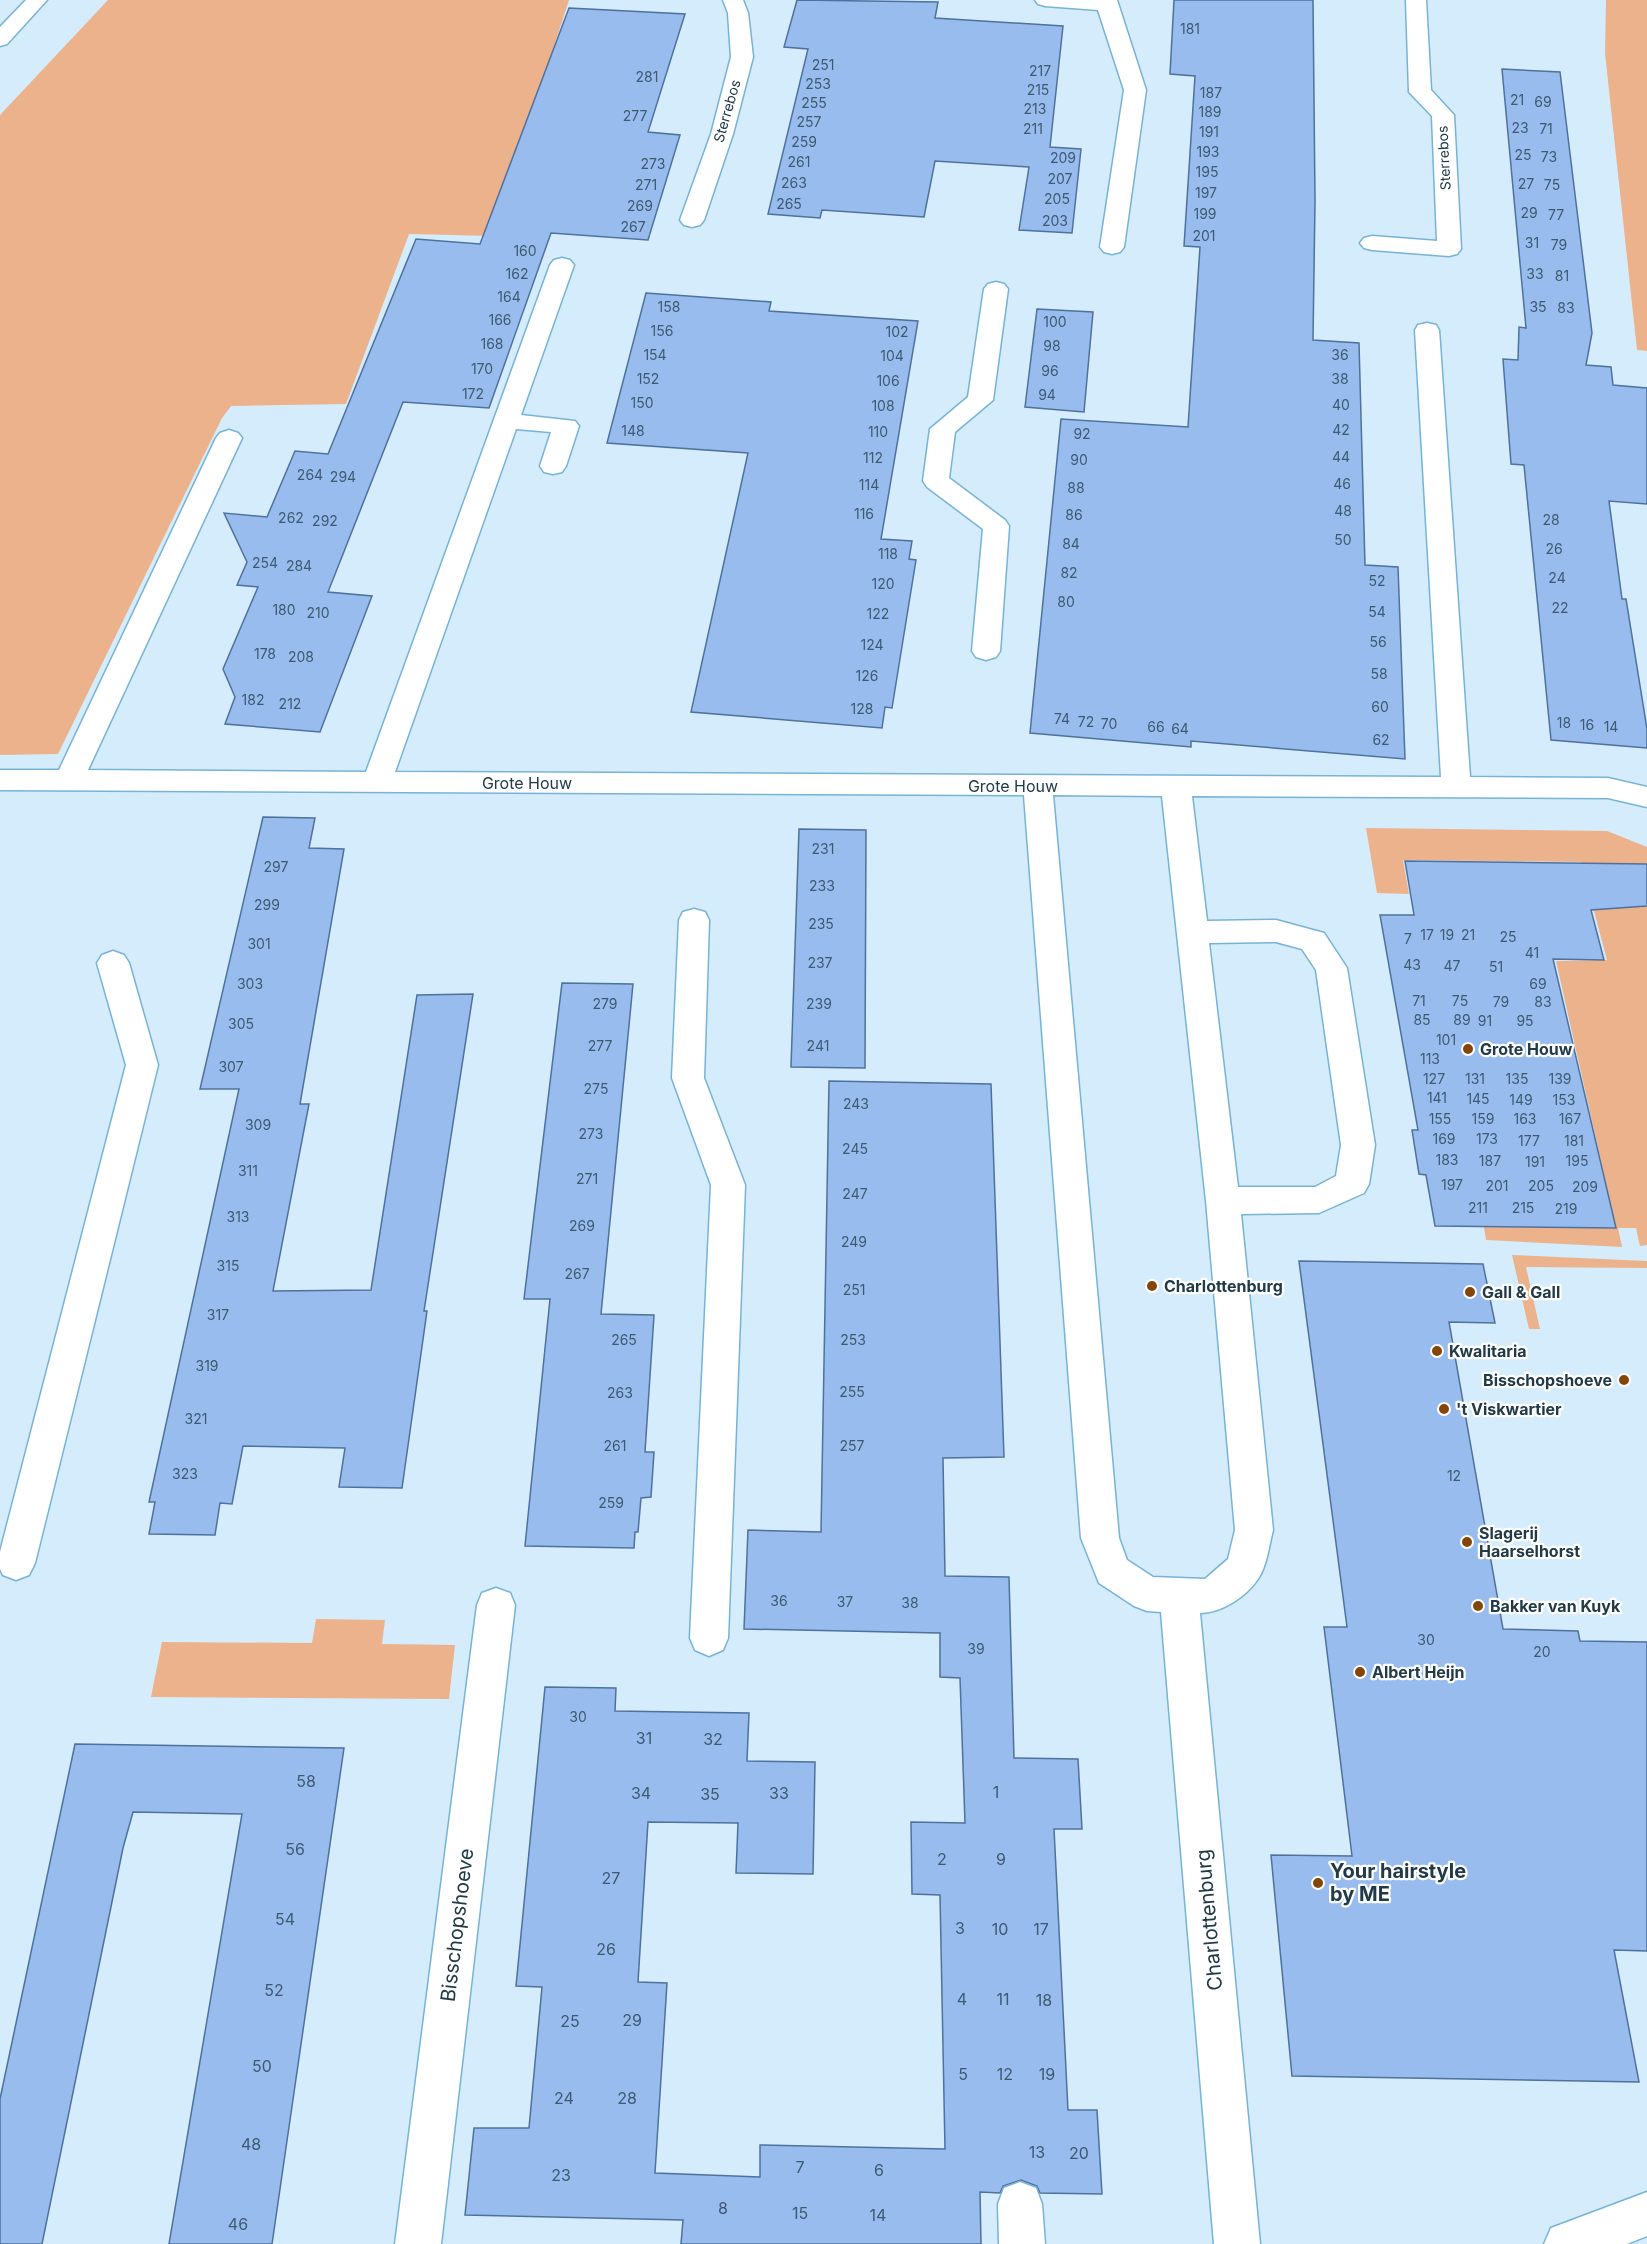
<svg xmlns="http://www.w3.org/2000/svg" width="1647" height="2244" font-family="Inter,sans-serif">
	<rect width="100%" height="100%" fill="#d4ecfb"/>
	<path fill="#ecb28b" d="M 108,0 L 569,0 L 492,236 L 409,234 L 346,404 L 231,406 L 222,418 L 58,754 L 0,755 L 0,115 Z
		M 1606,0 L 1647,0 L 1647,351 L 1637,350 L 1605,53 Z
		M 1366,828 L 1607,831 L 1647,847 L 1647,1245 L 1640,1246 L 1636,1228 L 1618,1228 L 1622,1247 L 1486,1240 L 1484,1227 L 1616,1228 L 1556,961 L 1607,960 L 1581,862 L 1403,860 L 1409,894 L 1377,893 Z
		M 1512,1255 L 1647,1261 L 1647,1268 L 1526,1267 L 1540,1329 L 1529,1329 Z
		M 316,1619 L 385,1620 L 382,1644 L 455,1645 L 449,1699 L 151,1697 L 162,1642 L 312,1643 Z"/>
	<path fill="#97bced" stroke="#4f719d" stroke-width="1.5" d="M 797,0 L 938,2 L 935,18 L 1063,26 L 1050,147 L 1081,149 L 1072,233 L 1019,230 L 1029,167 L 935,161 L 924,217 L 822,210 L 820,218 L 768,214 L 808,49 L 784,47 Z
		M 1174,0 L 1313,0 L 1315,201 L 1313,340 L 1359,343 L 1365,565 L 1398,567 L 1405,759 L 1191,741 L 1191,747 L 1030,733 L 1061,419 L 1188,427 L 1200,247 L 1184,246 L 1195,76 L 1170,74 Z
		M 569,8 L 685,14 L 648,132 L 680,135 L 648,240 L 551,233 L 489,408 L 403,402 L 328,592 L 372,596 L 320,732 L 225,724 L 235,697 L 223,669 L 258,587 L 237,585 L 247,562 L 224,513 L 267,517 L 295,451 L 328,454 L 416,239 L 480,244 Z
		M 1502,69 L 1560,72 L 1592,333 L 1586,365 L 1611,367 L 1613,385 L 1647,388 L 1647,504 L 1609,501 L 1622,599 L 1626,599 L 1647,729 L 1647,748 L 1551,740 L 1524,465 L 1511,464 L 1503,359 L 1518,360 L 1519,327 L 1526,328 Z
		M 646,293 L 771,302 L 769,311 L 918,321 L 881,539 L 912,541 L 909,559 L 916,560 L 892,708 L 885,707 L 882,728 L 691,712 L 748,453 L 607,443 Z
		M 1037,309 L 1093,312 L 1084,412 L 1025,407 Z
		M 263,817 L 315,818 L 309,848 L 344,849 L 300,1104 L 309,1104 L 273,1291 L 371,1290 L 417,995 L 473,994 L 424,1311 L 427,1311 L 402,1488 L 339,1487 L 345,1448 L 243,1446 L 232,1504 L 220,1503 L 215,1535 L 149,1534 L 155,1502 L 149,1502 L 239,1089 L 200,1089 Z
		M 799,829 L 866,830 L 865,1068 L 791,1067 Z
		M 1405,861 L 1647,864 L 1647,906 L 1591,910 L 1604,960 L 1553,959 L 1616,1228 L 1435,1226 L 1426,1175 L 1419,1174 L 1412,1130 L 1418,1130 L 1380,915 L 1414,915 Z
		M 562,983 L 633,984 L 601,1314 L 654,1315 L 645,1452 L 654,1452 L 651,1497 L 641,1498 L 638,1532 L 635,1532 L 634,1548 L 525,1546 L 550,1299 L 524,1299 Z
		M 829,1081 L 991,1084 L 1004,1457 L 943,1458 L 945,1576 L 1009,1577 L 1014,1758 L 1078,1759 L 1082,1829 L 1054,1829 L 1068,2110 L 1097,2110 L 1102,2194 L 1040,2193 L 1037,2186 L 1021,2180 L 1003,2186 L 1000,2193 L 980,2192 L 981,2244 L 681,2244 L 683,2220 L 465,2215 L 474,2128 L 529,2128 L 542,1987 L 516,1986 L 545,1687 L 616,1688 L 615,1711 L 749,1713 L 747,1761 L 815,1762 L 813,1874 L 736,1873 L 738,1823 L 648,1822 L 638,1982 L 667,1983 L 655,2173 L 760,2177 L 760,2145 L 945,2149 L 940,1895 L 912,1894 L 911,1822 L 965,1823 L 960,1678 L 940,1677 L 940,1633 L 744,1629 L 748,1530 L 821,1532 Z
		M 1299,1261 L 1483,1264 L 1495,1323 L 1449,1322 L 1503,1629 L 1578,1631 L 1580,1641 L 1647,1642 L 1647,1951 L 1614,1950 L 1639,2082 L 1292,2076 L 1271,1855 L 1352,1856 L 1324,1627 L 1347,1627 Z
		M 75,1744 L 344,1748 L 272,2244 L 169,2244 L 242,1814 L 133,1812 L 123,1848 L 42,2244 L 0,2244 L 0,2099 Z"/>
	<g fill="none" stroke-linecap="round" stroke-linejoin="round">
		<defs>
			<path id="minor" d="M 723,0 L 743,0 L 748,13 L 753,57 L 733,134 L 704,220 L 700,225 L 692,227 L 684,225 L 680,220 L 711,134 L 731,57 L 728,13 Z
				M 1035,0 L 1117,0 L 1146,90 L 1124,247 L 1120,252 L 1112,254 L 1104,252 L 1100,247 L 1124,90 L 1098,10 L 1045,6 L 1038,4 Z
				M 1406,0 L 1426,0 L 1431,90 L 1454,115 L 1461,249 L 1457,254 L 1449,256 L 1372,250 L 1364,248 L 1360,243 L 1364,238 L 1372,236 L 1437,241 L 1432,116 L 1409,92 Z
				M 562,258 L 570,260 L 574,265 L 521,415 L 575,421 L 579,426 L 566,466 L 562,472 L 553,474 L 544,472 L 540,466 L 551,432 L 516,429 L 395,772 L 1441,777 L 1415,330 L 1418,325 L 1427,323 L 1436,325 L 1439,330 L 1470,777 L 1608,778 L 1647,787 L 1647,807 L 1608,798 L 1192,796 L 1207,921 L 1276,920 L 1324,933 L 1347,968 L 1375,1145 L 1369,1184 L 1364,1193 L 1319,1213 L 1241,1214 L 1273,1530 C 1269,1545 1267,1566 1258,1579 C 1246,1597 1221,1613 1200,1613 L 1260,2244 L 1214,2244 L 1161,1612 L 1147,1611 L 1134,1606 L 1099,1583 L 1081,1538 L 1024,795 L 0,790 L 0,770 L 59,770 L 216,438 L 220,433 L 229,430 L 238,433 L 242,438 L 88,770 L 366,772 L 550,265 L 554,260 ZM 1053,795 L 1162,796 L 1206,1201 L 1235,1530 L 1228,1559 L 1205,1579 L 1153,1577 L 1127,1560 L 1119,1538 ZM 1276,942 L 1302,949 L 1316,970 L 1341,1145 L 1336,1176 L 1315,1187 L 1238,1187 L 1209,943 Z
				M 996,282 L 1004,284 L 1008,289 L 993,400 L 955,432 L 949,478 L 1005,520 L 1009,526 L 1000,651 L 996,657 L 986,660 L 976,657 L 972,651 L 983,529 L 927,487 L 923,481 L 930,429 L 968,397 L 984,289 L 988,284 Z
				M 694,909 L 705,912 L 709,920 L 704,1078 L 745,1185 L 728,1638 L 723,1650 L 709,1656 L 695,1650 L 690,1638 L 711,1185 L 672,1078 L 679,920 L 683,912 Z
				M 113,951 L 124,955 L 129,963 L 158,1065 L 35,1563 L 29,1575 L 16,1580 L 3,1575 L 0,1569 L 0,1552 L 126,1065 L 97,963 L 102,955 Z
				M 496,1588 L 510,1593 L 515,1605 L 441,2244 L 395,2244 L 477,1605 L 482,1593 Z
				M 1020,2182 L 1036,2188 L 1042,2204 L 1045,2244 L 999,2244 L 998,2204 L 1004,2188 Z
				M 1647,2192 L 1647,2236 L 1627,2244 L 1544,2244 L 1551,2228 Z"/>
			<path id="highway" d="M 26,0 L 47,0 L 7,44 L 0,46 L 0,27 Z"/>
		</defs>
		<use href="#minor" stroke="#77b3d7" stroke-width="3"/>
		<use href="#highway" stroke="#77b3d7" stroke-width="3"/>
		<use href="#minor" fill="#fff" fill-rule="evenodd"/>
		<use href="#highway" fill="#fff" fill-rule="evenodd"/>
	</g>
	<g fill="#844509" stroke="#fff" stroke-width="2">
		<circle cx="1468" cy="1049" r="6"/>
		<circle cx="1152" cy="1286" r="6"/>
		<circle cx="1470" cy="1292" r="6"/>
		<circle cx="1437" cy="1351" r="6"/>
		<circle cx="1624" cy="1380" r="6"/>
		<circle cx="1444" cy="1409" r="6"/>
		<circle cx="1467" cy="1542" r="6"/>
		<circle cx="1478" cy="1606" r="6"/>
		<circle cx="1360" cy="1672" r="6"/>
		<circle cx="1318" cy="1883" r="6"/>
	</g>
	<g text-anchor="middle" stroke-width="4.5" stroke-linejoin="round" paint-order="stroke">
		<g font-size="14" fill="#3e5a71">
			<text x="1190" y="34">181</text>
			<text x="823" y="70">251</text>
			<text x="1040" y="76">217</text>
			<text x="647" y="82">281</text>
			<text x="818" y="89">253</text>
			<text x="1038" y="95">215</text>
			<text x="1211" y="98">187</text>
			<text x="1517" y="105">21</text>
			<text x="1543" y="107">69</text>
			<text x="814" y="108">255</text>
			<text x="1035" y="114">213</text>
			<text x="1210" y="117">189</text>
			<text x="635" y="121">277</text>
			<text x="809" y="127">257</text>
			<text x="1520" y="133">23</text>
			<text x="1033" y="134">211</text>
			<text x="1546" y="134">71</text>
			<text x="1209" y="137">191</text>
			<text x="804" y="147">259</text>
			<text x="1208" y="157">193</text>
			<text x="1523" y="160">25</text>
			<text x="1549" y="162">73</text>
			<text x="1063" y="163">209</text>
			<text x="799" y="167">261</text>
			<text x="653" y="169">273</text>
			<text x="1207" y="177">195</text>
			<text x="1060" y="184">207</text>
			<text x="794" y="188">263</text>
			<text x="1526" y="189">27</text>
			<text x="646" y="190">271</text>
			<text x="1552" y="190">75</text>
			<text x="1206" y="198">197</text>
			<text x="1057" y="204">205</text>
			<text x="789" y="209">265</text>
			<text x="640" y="211">269</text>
			<text x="1529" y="218">29</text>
			<text x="1205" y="219">199</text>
			<text x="1556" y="220">77</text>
			<text x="1055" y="226">203</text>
			<text x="633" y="232">267</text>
			<text x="1204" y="241">201</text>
			<text x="1532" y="248">31</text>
			<text x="1559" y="250">79</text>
			<text x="525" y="256">160</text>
			<text x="517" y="279">162</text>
			<text x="1535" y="279">33</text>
			<text x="1562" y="281">81</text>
			<text x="509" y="302">164</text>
			<text x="669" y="312">158</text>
			<text x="1538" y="312">35</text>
			<text x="1566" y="313">83</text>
			<text x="500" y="325">166</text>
			<text x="1055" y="327">100</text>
			<text x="662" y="336">156</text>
			<text x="897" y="337">102</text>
			<text x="492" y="349">168</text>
			<text x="1052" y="351">98</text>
			<text x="655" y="360">154</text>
			<text x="1340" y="360">36</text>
			<text x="892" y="361">104</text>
			<text x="482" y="374">170</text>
			<text x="1050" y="376">96</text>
			<text x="648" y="384">152</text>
			<text x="1340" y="384">38</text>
			<text x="888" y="386">106</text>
			<text x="473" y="399">172</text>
			<text x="1047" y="400">94</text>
			<text x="642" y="408">150</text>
			<text x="1341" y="410">40</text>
			<text x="883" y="411">108</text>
			<text x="1341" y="435">42</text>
			<text x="633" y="436">148</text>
			<text x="878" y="437">110</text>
			<text x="1082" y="439">92</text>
			<text x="1341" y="462">44</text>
			<text x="873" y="463">112</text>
			<text x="1079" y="465">90</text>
			<text x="310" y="480">264</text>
			<text x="343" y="482">294</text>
			<text x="1342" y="489">46</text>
			<text x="869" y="490">114</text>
			<text x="1076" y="493">88</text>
			<text x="1343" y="516">48</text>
			<text x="864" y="519">116</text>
			<text x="1074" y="520">86</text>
			<text x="291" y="523">262</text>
			<text x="1551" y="525">28</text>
			<text x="325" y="526">292</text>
			<text x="1343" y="545">50</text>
			<text x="1071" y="549">84</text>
			<text x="1554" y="554">26</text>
			<text x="888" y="559">118</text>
			<text x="265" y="568">254</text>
			<text x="299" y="571">284</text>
			<text x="1069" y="578">82</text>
			<text x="1557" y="583">24</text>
			<text x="1377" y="586">52</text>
			<text x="883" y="589">120</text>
			<text x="1066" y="607">80</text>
			<text x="1560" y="613">22</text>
			<text x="284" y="615">180</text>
			<text x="1377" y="617">54</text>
			<text x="318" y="618">210</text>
			<text x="878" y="619">122</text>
			<text x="1378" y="647">56</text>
			<text x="872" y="650">124</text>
			<text x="265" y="659">178</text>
			<text x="301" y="662">208</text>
			<text x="1379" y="679">58</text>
			<text x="867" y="681">126</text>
			<text x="253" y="705">182</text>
			<text x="290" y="709">212</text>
			<text x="1380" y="712">60</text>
			<text x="862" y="714">128</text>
			<text x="1062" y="724">74</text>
			<text x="1086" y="727">72</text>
			<text x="1564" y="728">18</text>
			<text x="1109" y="729">70</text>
			<text x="1587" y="730">16</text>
			<text x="1156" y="732">66</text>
			<text x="1611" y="732">14</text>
			<text x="1180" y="734">64</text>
			<text x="1381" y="745">62</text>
			<text x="823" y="854">231</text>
			<text x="276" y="872">297</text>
			<text x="822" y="891">233</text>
			<text x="267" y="910">299</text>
			<text x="821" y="929">235</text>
			<text x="1427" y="940">17</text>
			<text x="1447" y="940">19</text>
			<text x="1468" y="940">21</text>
			<text x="1508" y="942">25</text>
			<text x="1408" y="944">7</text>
			<text x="259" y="949">301</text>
			<text x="1532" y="958">41</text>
			<text x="820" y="968">237</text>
			<text x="1412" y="970">43</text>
			<text x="1452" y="971">47</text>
			<text x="1496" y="972">51</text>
			<text x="250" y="989">303</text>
			<text x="1538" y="989">69</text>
			<text x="1419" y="1006">71</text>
			<text x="1460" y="1006">75</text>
			<text x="1501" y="1007">79</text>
			<text x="1543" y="1007">83</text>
			<text x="605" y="1009">279</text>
			<text x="819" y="1009">239</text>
			<text x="1422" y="1025">85</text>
			<text x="1462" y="1025">89</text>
			<text x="1485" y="1026">91</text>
			<text x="1525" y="1026">95</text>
			<text x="241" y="1029">305</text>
			<text x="1446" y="1045">101</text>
			<text x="600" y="1051">277</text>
			<text x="818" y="1051">241</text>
			<text x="1430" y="1064">113</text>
			<text x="231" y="1072">307</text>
			<text x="1434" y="1084">127</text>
			<text x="1475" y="1084">131</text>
			<text x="1517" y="1084">135</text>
			<text x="1560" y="1084">139</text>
			<text x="596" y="1094">275</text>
			<text x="1437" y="1103">141</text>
			<text x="1478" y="1104">145</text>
			<text x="1521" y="1105">149</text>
			<text x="1564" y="1105">153</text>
			<text x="856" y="1109">243</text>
			<text x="1440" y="1124">155</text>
			<text x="1483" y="1124">159</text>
			<text x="1525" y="1124">163</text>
			<text x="1570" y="1124">167</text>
			<text x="258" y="1130">309</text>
			<text x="591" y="1139">273</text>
			<text x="1444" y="1144">169</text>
			<text x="1487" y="1144">173</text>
			<text x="1529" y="1146">177</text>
			<text x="1574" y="1146">181</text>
			<text x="855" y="1154">245</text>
			<text x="1447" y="1165">183</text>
			<text x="1490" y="1166">187</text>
			<text x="1577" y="1166">195</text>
			<text x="1535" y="1167">191</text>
			<text x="248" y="1176">311</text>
			<text x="587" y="1184">271</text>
			<text x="1452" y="1190">197</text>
			<text x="1497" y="1191">201</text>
			<text x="1541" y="1191">205</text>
			<text x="1585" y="1192">209</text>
			<text x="855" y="1199">247</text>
			<text x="1478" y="1213">211</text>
			<text x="1523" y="1213">215</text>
			<text x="1566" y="1214">219</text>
			<text x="238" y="1222">313</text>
			<text x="582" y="1231">269</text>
			<text x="854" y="1247">249</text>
			<text x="228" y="1271">315</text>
			<text x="577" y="1279">267</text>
			<text x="854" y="1295">251</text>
			<text x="218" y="1320">317</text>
			<text x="624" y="1345">265</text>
			<text x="853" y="1345">253</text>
			<text x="207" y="1371">319</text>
			<text x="852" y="1397">255</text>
			<text x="620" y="1398">263</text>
			<text x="196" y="1424">321</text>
			<text x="615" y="1451">261</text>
			<text x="852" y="1451">257</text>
			<text x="185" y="1479">323</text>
			<text x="1454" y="1481">12</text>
			<text x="611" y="1508">259</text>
			<text x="779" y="1606">36</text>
			<text x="845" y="1607">37</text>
			<text x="910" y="1608">38</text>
			<text x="1426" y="1645">30</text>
			<text x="976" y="1654">39</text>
			<text x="1542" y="1657">20</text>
			<text x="578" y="1722">30</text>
		</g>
		<g font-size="14" fill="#213a48" stroke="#fff">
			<text transform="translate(727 111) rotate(-74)" y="5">Sterrebos</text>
			<text transform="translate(1444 158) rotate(-93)" y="5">Sterrebos</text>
		</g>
		<g font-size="16" fill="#213a48" stroke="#fff">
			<text x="527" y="789">Grote Houw</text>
			<text x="1013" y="792">Grote Houw</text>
		</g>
		<g font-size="16" font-weight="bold" fill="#213a48" stroke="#fff" text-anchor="start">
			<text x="1480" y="1055">Grote Houw</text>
			<text x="1164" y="1292">Charlottenburg</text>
			<text x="1482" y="1298">Gall &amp; Gall</text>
			<text x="1449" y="1357">Kwalitaria</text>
			<text x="1612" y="1386" text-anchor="end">Bisschopshoeve</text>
			<text x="1456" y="1415">'t Viskwartier</text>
			<text x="1479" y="1539">Slagerij<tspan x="1479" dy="18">Haarselhorst</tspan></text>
			<text x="1490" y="1612">Bakker van Kuyk</text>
			<text x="1372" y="1678">Albert Heijn</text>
		</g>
		<g font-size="16" fill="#3e5a71">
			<text x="644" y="1744">31</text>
			<text x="713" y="1745">32</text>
			<text x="306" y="1787">58</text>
			<text x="996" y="1798">1</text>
			<text x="641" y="1799">34</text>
			<text x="779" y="1799">33</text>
			<text x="710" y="1800">35</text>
			<text x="295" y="1855">56</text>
			<text x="942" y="1865">2</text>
			<text x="1001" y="1865">9</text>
			<text x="611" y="1884">27</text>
			<text x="285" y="1925">54</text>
			<text x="960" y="1934">3</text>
			<text x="1000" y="1935">10</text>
			<text x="1041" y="1935">17</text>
			<text x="606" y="1955">26</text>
			<text x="274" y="1996">52</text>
			<text x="962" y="2005">4</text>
			<text x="1003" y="2005">11</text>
			<text x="1044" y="2006">18</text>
			<text x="632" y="2026">29</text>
			<text x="570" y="2027">25</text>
			<text x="262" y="2072">50</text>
			<text x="963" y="2080">5</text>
			<text x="1005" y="2080">12</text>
			<text x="1047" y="2080">19</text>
			<text x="564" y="2104">24</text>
			<text x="627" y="2104">28</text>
			<text x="251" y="2150">48</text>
			<text x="1037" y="2158">13</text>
			<text x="1079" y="2159">20</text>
			<text x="800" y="2173">7</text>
			<text x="879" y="2176">6</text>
			<text x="561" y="2181">23</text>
			<text x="723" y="2214">8</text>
			<text x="800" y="2219">15</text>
			<text x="878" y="2221">14</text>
			<text x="238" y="2230">46</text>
		</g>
		<g font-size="20" font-weight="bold" fill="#213a48" stroke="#fff" text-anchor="start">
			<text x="1330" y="1878">Your hairstyle<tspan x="1330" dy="23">by ME</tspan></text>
		</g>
		<g font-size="20" fill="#213a48" stroke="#fff">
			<text transform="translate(1209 1920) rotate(-95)" y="7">Charlottenburg</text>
			<text transform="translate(457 1925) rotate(-83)" y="7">Bisschopshoeve</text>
		</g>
	</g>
</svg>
